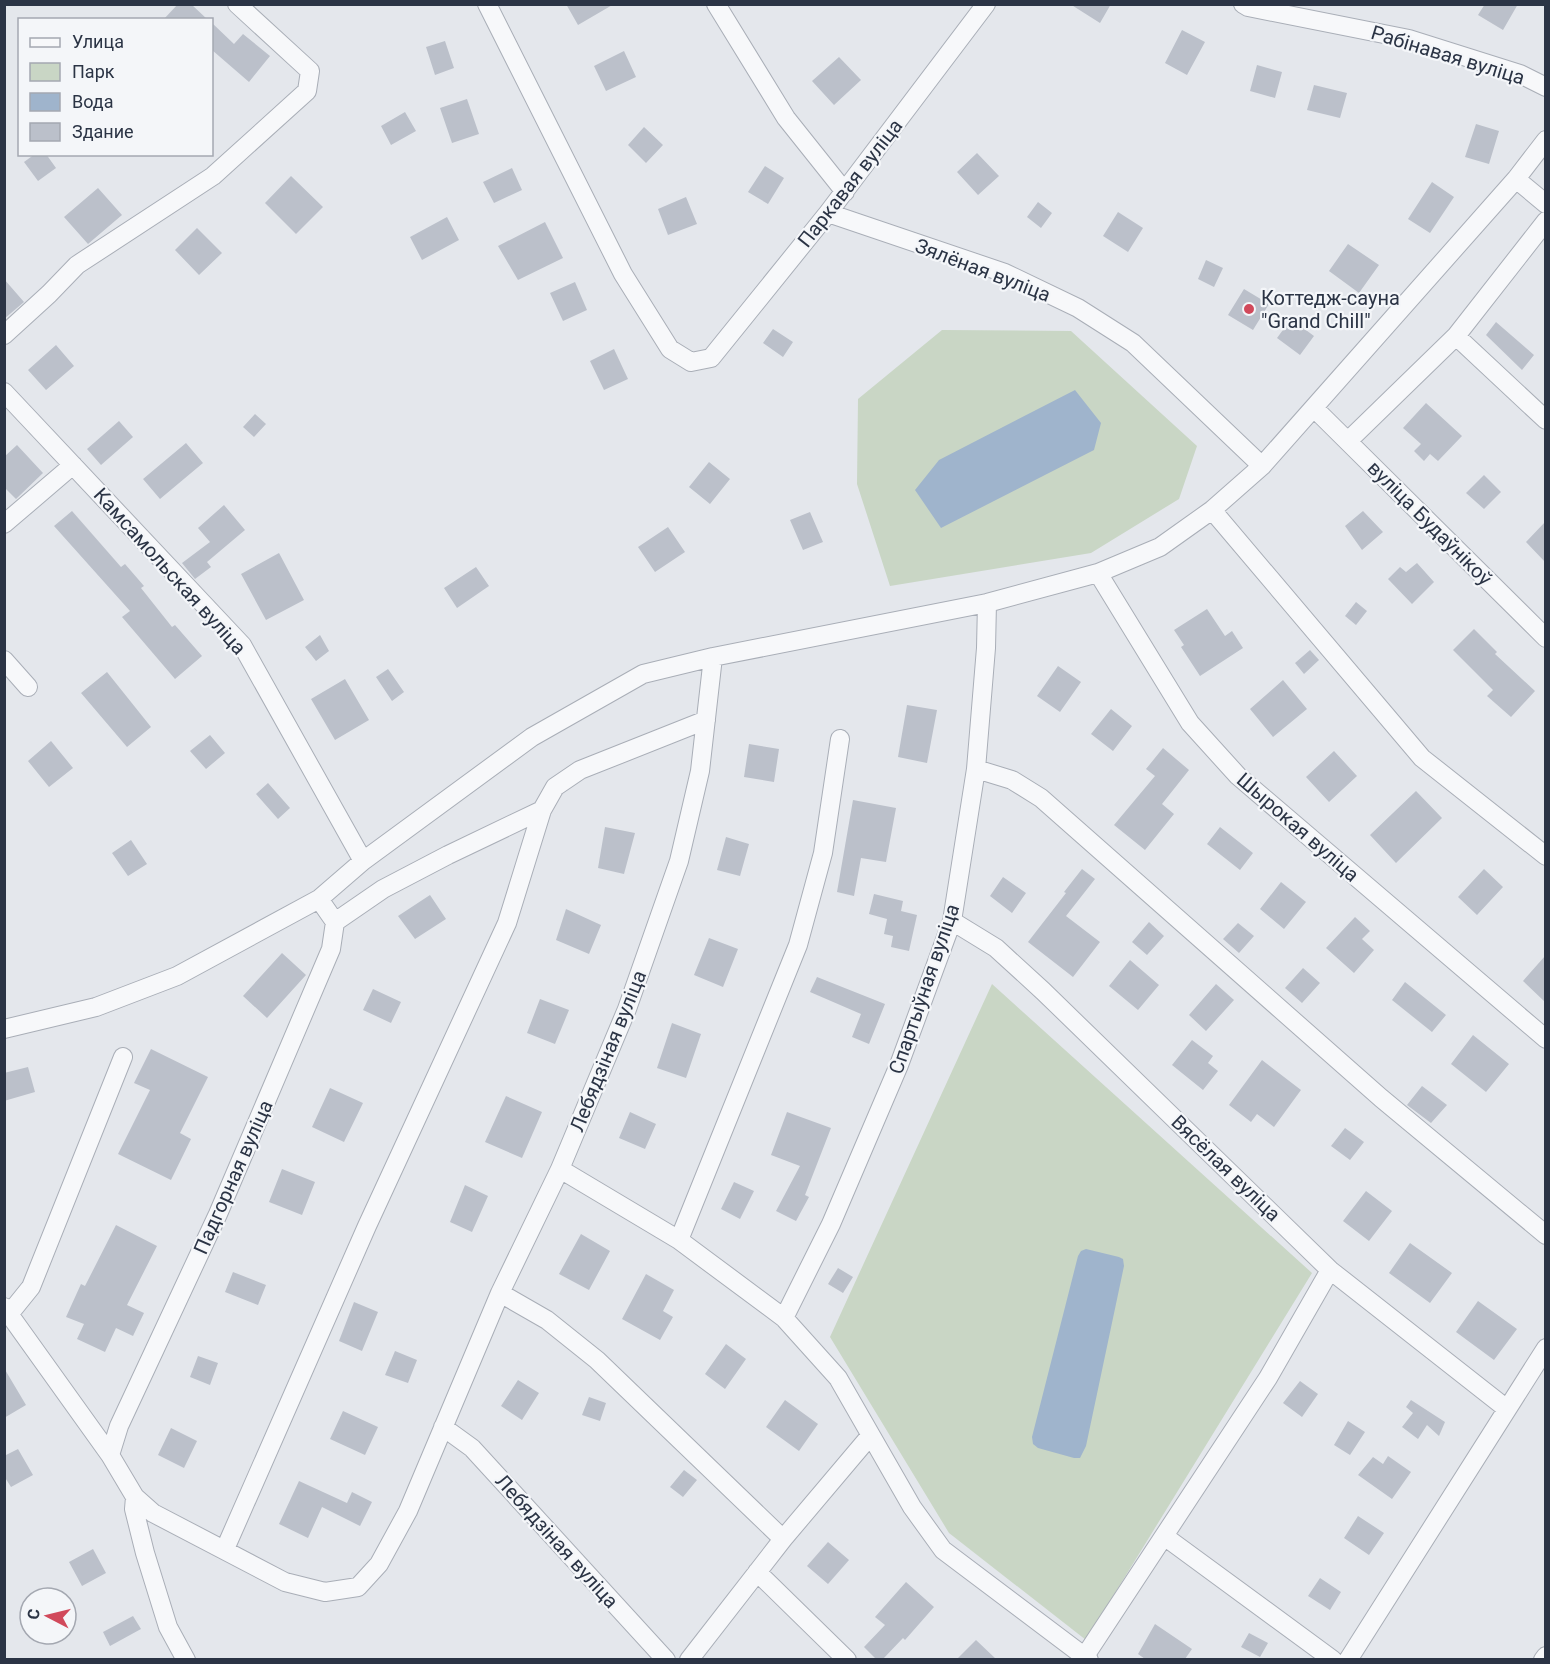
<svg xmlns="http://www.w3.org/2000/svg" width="1550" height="1664" font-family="Roboto,sans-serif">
	<rect width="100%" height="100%" fill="#e4e7ec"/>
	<path fill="#c9d6c5" d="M 942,330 L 1071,331 L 1197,446 L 1179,499 L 1091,553 L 890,586 L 857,484 L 858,399 Z
		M 992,984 L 1312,1273 L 1086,1640 L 949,1533 L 830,1337 Z"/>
	<path fill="#9fb4cc" d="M 1075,390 L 1101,423 L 1094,450 L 941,528 L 915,490 L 939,460 Z
		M 1086,1249 L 1119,1257 L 1123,1259 L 1124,1266 L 1086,1446 L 1080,1458 L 1074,1458 L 1038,1448 L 1033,1444 L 1032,1437 L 1078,1256 L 1081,1251 Z"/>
	<path fill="#bbc0ca" d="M 178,4 L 191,4 L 208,20 L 163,20 Z
		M 566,4 L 614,4 L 578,25 Z
		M 1070,4 L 1111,4 L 1100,23 Z
		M 1485,4 L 1518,4 L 1503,30 L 1478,15 Z
		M 212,23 L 234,44 L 243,34 L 270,56 L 249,82 L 212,50 Z
		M 1182,30 L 1205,42 L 1187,75 L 1165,63 Z
		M 445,41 L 454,68 L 435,75 L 426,47 Z
		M 624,51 L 636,77 L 606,91 L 594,66 Z
		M 839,57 L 861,80 L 834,105 L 812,81 Z
		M 1257,65 L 1282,72 L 1275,98 L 1250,91 Z
		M 1314,85 L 1347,93 L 1340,118 L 1307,110 Z
		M 467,99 L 479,134 L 452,143 L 440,108 Z
		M 405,112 L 416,131 L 391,145 L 381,126 Z
		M 1476,124 L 1499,131 L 1489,164 L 1465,157 Z
		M 644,127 L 663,145 L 646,163 L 628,145 Z
		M 977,153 L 999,176 L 978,195 L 957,172 Z
		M 35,154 L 46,154 L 56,168 L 38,181 L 24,162 Z
		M 765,166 L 784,178 L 768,204 L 748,192 Z
		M 512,168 L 522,190 L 494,203 L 483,182 Z
		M 291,176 L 323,207 L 296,234 L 265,203 Z
		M 1432,182 L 1454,197 L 1430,233 L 1408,219 Z
		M 98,188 L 122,215 L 88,244 L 64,217 Z
		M 686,197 L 697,224 L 668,235 L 658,209 Z
		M 1038,202 L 1052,213 L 1041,228 L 1027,217 Z
		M 1118,212 L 1143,228 L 1128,252 L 1103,236 Z
		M 447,217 L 459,240 L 422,260 L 410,237 Z
		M 545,222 L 563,258 L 518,280 L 498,246 Z
		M 197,228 L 222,253 L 199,275 L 175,250 Z
		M 1348,244 L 1379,265 L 1359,293 L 1329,271 Z
		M 1206,260 L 1223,268 L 1214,287 L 1198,279 Z
		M 4,279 L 24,302 L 4,319 Z
		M 575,282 L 587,310 L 563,321 L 550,293 Z
		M 1244,289 L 1269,304 L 1253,330 L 1228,315 Z
		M 1291,319 L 1314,336 L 1300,355 L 1277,338 Z
		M 1496,322 L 1534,355 L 1522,370 L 1486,335 Z
		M 773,329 L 793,342 L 783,357 L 763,343 Z
		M 56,345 L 74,366 L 46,390 L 28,370 Z
		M 614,349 L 628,379 L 604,390 L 590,361 Z
		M 1426,403 L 1462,436 L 1438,461 L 1430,454 L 1424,461 L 1414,451 L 1421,444 L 1403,428 Z
		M 255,414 L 266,424 L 254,437 L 243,427 Z
		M 119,421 L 133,437 L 101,465 L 87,449 Z
		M 186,443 L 203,463 L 160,499 L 143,479 Z
		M 17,445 L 43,473 L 16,499 L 4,487 L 4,457 Z
		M 709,462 L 730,479 L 710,504 L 689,487 Z
		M 1484,475 L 1501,492 L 1484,509 L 1466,493 Z
		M 224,505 L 245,530 L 207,562 L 211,567 L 195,579 L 182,563 L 210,542 L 198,528 Z
		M 72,511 L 121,567 L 125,564 L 144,586 L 141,588 L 172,627 L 175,625 L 202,656 L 175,679 L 122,617 L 130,611 L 54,526 Z
		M 1363,511 L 1383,532 L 1362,550 L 1345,526 Z
		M 810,512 L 823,542 L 803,550 L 790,520 Z
		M 1545,522 L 1545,562 L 1526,542 Z
		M 668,527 L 685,552 L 655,572 L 638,547 Z
		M 279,553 L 304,600 L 266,620 L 241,574 Z
		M 1417,563 L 1434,582 L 1412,604 L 1388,579 L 1400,567 L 1406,572 Z
		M 476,567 L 489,586 L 457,608 L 444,588 Z
		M 1356,602 L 1367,611 L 1356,625 L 1345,616 Z
		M 1207,609 L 1225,636 L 1232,631 L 1243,648 L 1200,676 L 1181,647 L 1184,645 L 1174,630 Z
		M 1474,629 L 1497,652 L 1495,654 L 1535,691 L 1511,717 L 1487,696 L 1493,690 L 1453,650 Z
		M 320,635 L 329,651 L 316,661 L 305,647 Z
		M 1310,650 L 1319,660 L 1304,674 L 1295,663 Z
		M 1058,666 L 1081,682 L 1060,712 L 1037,696 Z
		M 388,669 L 404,692 L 392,701 L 376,677 Z
		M 107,672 L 151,727 L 127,747 L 81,693 Z
		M 345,679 L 369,720 L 335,740 L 311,699 Z
		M 1283,680 L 1307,709 L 1273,737 L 1250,709 Z
		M 907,705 L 937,710 L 927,763 L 898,757 Z
		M 1111,709 L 1132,726 L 1113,751 L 1091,734 Z
		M 210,735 L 225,753 L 206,769 L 190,751 Z
		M 51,741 L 73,768 L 49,787 L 28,761 Z
		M 749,744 L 779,749 L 774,782 L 744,777 Z
		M 1163,748 L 1189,770 L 1162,804 L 1174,814 L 1145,850 L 1114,825 L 1155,776 L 1146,769 Z
		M 1334,751 L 1357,776 L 1329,802 L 1306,777 Z
		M 268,783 L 290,808 L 278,819 L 256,794 Z
		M 1416,791 L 1442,818 L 1396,863 L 1370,835 Z
		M 853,800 L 896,808 L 886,862 L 861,858 L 854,896 L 837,892 Z
		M 605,827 L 635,833 L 624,874 L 598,868 Z
		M 1220,827 L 1253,853 L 1240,870 L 1207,844 Z
		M 726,837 L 749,844 L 740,876 L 717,870 Z
		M 131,840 L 147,864 L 128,876 L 112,853 Z
		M 1082,869 L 1095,879 L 1066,916 L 1100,942 L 1073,977 L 1028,942 L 1066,893 L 1064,892 Z
		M 1484,869 L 1503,887 L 1477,915 L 1458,897 Z
		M 1003,877 L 1026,893 L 1012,913 L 990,896 Z
		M 1281,882 L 1306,902 L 1284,929 L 1260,909 Z
		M 874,894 L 903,901 L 901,911 L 917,915 L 909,951 L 891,947 L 893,936 L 884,934 L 887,919 L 869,914 Z
		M 430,895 L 446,919 L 415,939 L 398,916 Z
		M 566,909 L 601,925 L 589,954 L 556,940 Z
		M 1355,917 L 1370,931 L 1362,939 L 1374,950 L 1354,973 L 1326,948 Z
		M 1149,922 L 1164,936 L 1147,955 L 1132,942 Z
		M 1238,923 L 1254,936 L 1239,953 L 1223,939 Z
		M 709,938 L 738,949 L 723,987 L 694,975 Z
		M 282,953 L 306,975 L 267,1018 L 243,996 Z
		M 1545,956 L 1545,1002 L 1523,981 Z
		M 1130,960 L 1159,985 L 1138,1010 L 1109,986 Z
		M 1303,968 L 1320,983 L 1302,1003 L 1285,988 Z
		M 817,977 L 885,1004 L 869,1044 L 852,1037 L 861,1014 L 810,992 Z
		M 1405,982 L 1446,1015 L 1432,1032 L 1392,1000 Z
		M 1216,984 L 1234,1000 L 1206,1031 L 1189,1015 Z
		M 373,989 L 401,1002 L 391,1023 L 363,1010 Z
		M 540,999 L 569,1010 L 555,1044 L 527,1033 Z
		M 672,1023 L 701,1034 L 686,1078 L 657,1068 Z
		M 1473,1035 L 1509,1064 L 1486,1092 L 1451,1064 Z
		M 1192,1040 L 1213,1056 L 1208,1063 L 1218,1071 L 1203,1090 L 1172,1065 Z
		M 151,1049 L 208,1077 L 180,1133 L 191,1139 L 171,1180 L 118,1154 L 150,1090 L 134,1083 Z
		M 1262,1060 L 1301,1090 L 1274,1127 L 1257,1114 L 1251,1122 L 1229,1105 Z
		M 28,1067 L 35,1092 L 4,1101 L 4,1073 Z
		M 1422,1086 L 1447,1105 L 1431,1123 L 1407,1105 Z
		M 330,1088 L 363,1103 L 344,1142 L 312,1127 Z
		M 506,1096 L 542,1112 L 522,1158 L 485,1142 Z
		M 630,1112 L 656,1124 L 645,1149 L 619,1138 Z
		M 787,1112 L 831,1128 L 805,1195 L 809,1197 L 796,1221 L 776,1211 L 800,1166 L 771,1155 Z
		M 1345,1128 L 1364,1142 L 1350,1160 L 1331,1146 Z
		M 282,1169 L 315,1182 L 302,1215 L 269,1202 Z
		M 734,1182 L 754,1191 L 740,1219 L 721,1209 Z
		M 465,1185 L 488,1196 L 472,1232 L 450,1222 Z
		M 1366,1191 L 1392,1211 L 1369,1241 L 1343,1221 Z
		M 116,1225 L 157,1246 L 127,1305 L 144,1313 L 133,1336 L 116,1328 L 105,1352 L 77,1339 L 84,1324 L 66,1317 L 81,1284 L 85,1286 Z
		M 581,1234 L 610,1251 L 589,1290 L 559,1274 Z
		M 1410,1243 L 1452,1273 L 1430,1303 L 1389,1273 Z
		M 838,1268 L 853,1277 L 843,1293 L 828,1284 Z
		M 233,1272 L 266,1285 L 258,1305 L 225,1292 Z
		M 646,1274 L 674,1290 L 663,1311 L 673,1317 L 660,1340 L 622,1319 Z
		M 1478,1301 L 1517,1329 L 1494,1360 L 1456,1332 Z
		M 354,1302 L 378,1312 L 362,1351 L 339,1341 Z
		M 726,1344 L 746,1359 L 725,1389 L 705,1374 Z
		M 395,1351 L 417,1360 L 408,1383 L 385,1375 Z
		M 198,1356 L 218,1363 L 210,1385 L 190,1377 Z
		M 4,1368 L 26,1405 L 4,1418 Z
		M 518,1380 L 539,1393 L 522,1420 L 501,1406 Z
		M 1300,1381 L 1318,1394 L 1302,1417 L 1283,1403 Z
		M 589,1397 L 606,1403 L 600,1421 L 582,1415 Z
		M 785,1400 L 818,1424 L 799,1451 L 766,1427 Z
		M 1411,1400 L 1445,1422 L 1439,1436 L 1427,1425 L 1418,1439 L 1402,1427 L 1413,1413 L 1406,1407 Z
		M 343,1411 L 378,1427 L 365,1455 L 330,1439 Z
		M 1348,1421 L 1365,1432 L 1350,1455 L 1334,1445 Z
		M 171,1428 L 197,1441 L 184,1468 L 158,1455 Z
		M 18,1449 L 33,1475 L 11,1487 L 4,1476 L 4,1456 Z
		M 1388,1456 L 1411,1472 L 1392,1499 L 1358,1475 L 1373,1457 L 1383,1464 Z
		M 684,1470 L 697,1480 L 683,1497 L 670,1487 Z
		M 299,1481 L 347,1503 L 352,1492 L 372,1502 L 360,1526 L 322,1507 L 308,1538 L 279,1524 Z
		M 1358,1516 L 1384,1533 L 1369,1555 L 1344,1538 Z
		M 828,1542 L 849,1560 L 828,1584 L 807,1566 Z
		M 93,1549 L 106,1573 L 82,1586 L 69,1562 Z
		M 1320,1578 L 1341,1592 L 1330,1610 L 1308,1596 Z
		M 906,1582 L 934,1607 L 905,1640 L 903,1638 L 883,1659 L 876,1659 L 864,1647 L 885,1625 L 875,1617 Z
		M 133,1616 L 141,1629 L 110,1646 L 103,1632 Z
		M 1155,1624 L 1192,1649 L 1185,1659 L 1145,1659 L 1138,1654 Z
		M 1249,1633 L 1268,1643 L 1260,1657 L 1241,1647 Z
		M 976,1640 L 996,1659 L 957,1659 Z"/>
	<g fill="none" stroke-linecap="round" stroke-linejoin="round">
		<defs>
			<path id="minor" d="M 487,4 L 623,274 L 670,349 L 691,362 L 711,358 L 828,213 L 986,4
				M 716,4 L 786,118 L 845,192
				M 1243,4 L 1248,7 L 1409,39 L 1520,74 L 1546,87
				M 1516,179 L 1546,204
				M 828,213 L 1005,273 L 1078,308 L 1133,343 L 1262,466
				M 4,335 L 49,294 L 77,265 L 213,176 L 307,91 L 310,71 L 237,4
				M 1456,336 L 1546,420
				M 4,392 L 242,645 L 363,861
				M 1314,408 L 1546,638
				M 1348,441 L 1456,336 L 1546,221
				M 1212,510 L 1422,758 L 1546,856
				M 4,524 L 73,465
				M 1098,573 L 1190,723 L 1238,776 L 1546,1039
				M 4,660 L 28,687
				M 976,769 L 1012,780 L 1041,798 L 1381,1098 L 1546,1235
				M 952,921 L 996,948 L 1043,991 L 1330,1270 L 1507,1409
				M 335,922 L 383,889 L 448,855 L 542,810
				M 4,1029 L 96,1007 L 177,976 L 319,899 L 363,861 L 532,737 L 643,674 L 713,657 L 987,603 L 1098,573 L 1160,547 L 1212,510 L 1262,466 L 1516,179 L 1546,140
				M 560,1169 L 679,1240 L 784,1318 L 838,1378 L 912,1507 L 943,1550 L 1089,1660
				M 679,1240 L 798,945 L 823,853 L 840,739
				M 500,1293 L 547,1320 L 597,1360 L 783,1539
				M 4,1307 L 110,1455 L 135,1497 L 153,1513 L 285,1582 L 325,1592 L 358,1587 L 379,1564 L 408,1511 L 500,1293 L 560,1169 L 627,1009 L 679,861 L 700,771 L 713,657
				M 10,1313 L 31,1287 L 123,1057
				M 784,1318 L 831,1224 L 899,1065 L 952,921 L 976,769 L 986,648 L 987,603
				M 443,1427 L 472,1448 L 666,1660
				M 110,1455 L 119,1426 L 218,1214 L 331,949 L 335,922 L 319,899
				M 135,1497 L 134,1509 L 145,1553 L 168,1627 L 186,1660
				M 1164,1536 L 1333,1660
				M 225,1549 L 367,1226 L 507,923 L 542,810 L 555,787 L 580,770 L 706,720
				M 757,1572 L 847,1660
				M 1085,1656 L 1268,1378 L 1330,1270
				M 689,1660 L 783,1539 L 870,1436
				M 1348,1660 L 1546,1348
				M 1543,1660 L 1546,1656"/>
		</defs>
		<use href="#minor" stroke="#a9aeb7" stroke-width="20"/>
		<use href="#minor" stroke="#f7f8fa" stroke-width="18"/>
	</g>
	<circle fill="#d1495b" stroke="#f4f6f9" stroke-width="2" cx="1249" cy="309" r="6"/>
	<g text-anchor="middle" stroke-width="4.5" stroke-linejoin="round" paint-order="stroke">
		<g font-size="20" fill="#2b3445" stroke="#f4f6f9">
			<text transform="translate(1448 55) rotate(17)" y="7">Рабінавая вуліца</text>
			<text transform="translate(850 183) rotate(-52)" y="7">Паркавая вуліца</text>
			<text transform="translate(983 270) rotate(21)" y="7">Зялёная вуліца</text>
			<text transform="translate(1430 523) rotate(45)" y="7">вуліца Будаўнікоў</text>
			<text transform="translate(170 571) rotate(48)" y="7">Камсамольская вуліца</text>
			<text transform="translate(1298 827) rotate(41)" y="7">Шырокая вуліца</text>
			<text transform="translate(924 989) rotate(-71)" y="7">Спартыўная вуліца</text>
			<text transform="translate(608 1051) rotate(-68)" y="7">Лебядзіная вуліца</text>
			<text transform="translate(1226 1168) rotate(44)" y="7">Вясёлая вуліца</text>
			<text transform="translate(233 1177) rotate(-66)" y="7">Падгорная вуліца</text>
			<text transform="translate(557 1541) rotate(48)" y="7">Лебядзіная вуліца</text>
		</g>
		<g font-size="20" fill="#2b3445" stroke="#f4f6f9" text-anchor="start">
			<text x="1261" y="305">Коттедж-сауна<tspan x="1261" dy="23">"Grand Chill"</tspan></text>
		</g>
	</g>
	<rect width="1550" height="1664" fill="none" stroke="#2b3445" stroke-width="12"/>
	<rect x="18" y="18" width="195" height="138" fill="#f4f6f9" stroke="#a4a8b1" stroke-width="1.5"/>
	<rect x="30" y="38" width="30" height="9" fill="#f7f8fa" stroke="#a4a8b1" stroke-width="1.5"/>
	<text x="72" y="48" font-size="18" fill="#2b3445">Улица</text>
	<rect x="30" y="63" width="30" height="18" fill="#c9d6c5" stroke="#a4a8b1" stroke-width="1.5"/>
	<text x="72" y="78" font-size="18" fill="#2b3445">Парк</text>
	<rect x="30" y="93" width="30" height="18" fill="#9fb4cc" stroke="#a4a8b1" stroke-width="1.5"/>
	<text x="72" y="108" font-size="18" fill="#2b3445">Вода</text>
	<rect x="30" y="123" width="30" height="18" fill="#bbc0ca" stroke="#a4a8b1" stroke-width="1.5"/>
	<text x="72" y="138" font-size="18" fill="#2b3445">Здание</text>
	<g transform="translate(48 1616) rotate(277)"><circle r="28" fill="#f4f6f9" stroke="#a4a8b1" stroke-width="1.5"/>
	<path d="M0-4.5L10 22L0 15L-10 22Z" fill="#d1495b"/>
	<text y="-9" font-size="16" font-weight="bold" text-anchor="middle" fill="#2b3445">С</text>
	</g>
</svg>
